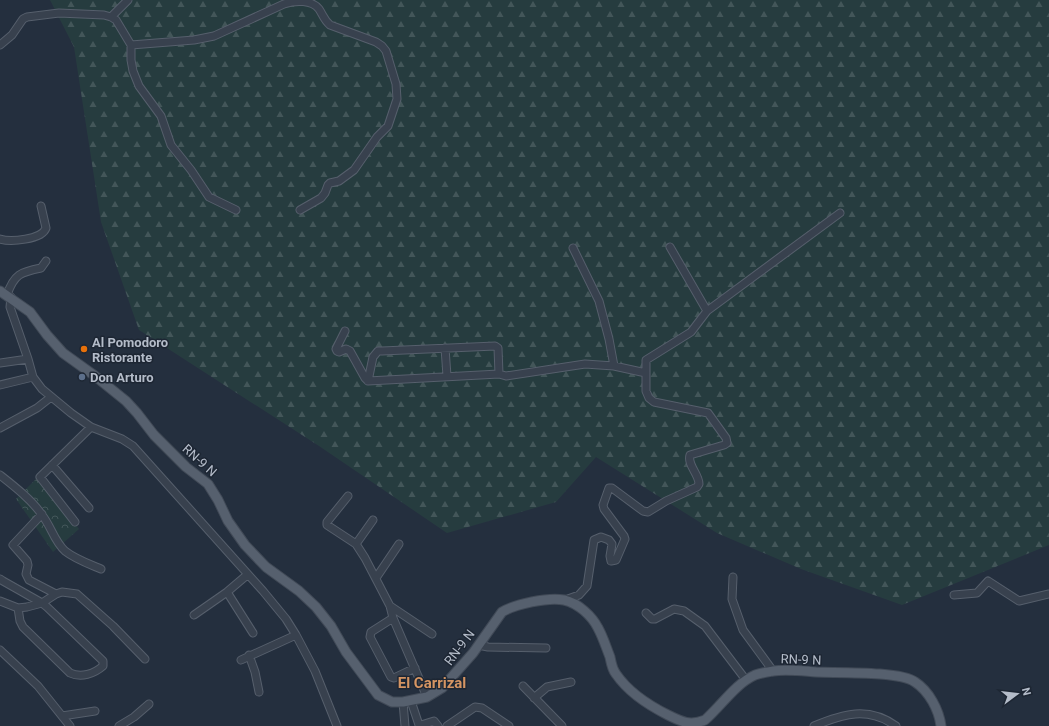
<svg xmlns="http://www.w3.org/2000/svg" width="1049" height="726" font-family="Roboto,sans-serif">
	<defs>
		<pattern id="forest-firs" width="22" height="20" patternUnits="userSpaceOnUse"><rect width="22" height="20" fill="#263c3f"/><path d="M5 1l3.5 6h-7zM16 11l3.5 6h-7z" fill="#435659"/></pattern>
		<pattern id="park-crowns" width="20" height="18" patternUnits="userSpaceOnUse"><rect width="20" height="18" fill="#263c3f"/><path d="M2 6a3 3 0 1 1 6 0M12 15a3 3 0 1 1 6 0" fill="none" stroke="#435659"/></pattern>
	</defs>
	<rect width="100%" height="100%" fill="#242f3e"/>
	<path fill="url(#forest-firs)" d="M 50,0 L 1049,0 L 1049,545 L 902,605 L 801,569 L 717,533 L 596,457 L 556,502 L 447,533 L 319,446 L 139,330 L 101,222 L 74,47 Z"/>
	<path fill="url(#park-crowns)" d="M 38,477 L 79,529 L 53,552 L 16,499 Z"/>
	<g fill="none" stroke-linecap="round" stroke-linejoin="round">
		<defs>
			<path id="minor" d="M 111,17 L 128,0
				M 0,45 L 12,35 L 23,19 L 27,17 L 59,13 L 104,15 L 111,17 L 116,20 L 131,45 L 131,60 L 133,71 L 139,86 L 161,116 L 171,145 L 191,170 L 209,197 L 236,210
				M 131,45 L 194,40 L 214,36 L 284,4 C 296,0 312,0 319,9 C 323,15 324,20 330,25 L 376,42 L 382,46 L 386,51 L 396,84 L 397,99 L 388,126 L 377,137 L 354,170 L 339,181 L 330,183 L 328,185 L 325,193 L 321,198 L 300,210
				M 0,239 C 10,242 42,240 46,228 L 41,206
				M 670,247 L 707,311
				M 573,248 L 599,301 L 609,339 L 614,366
				M 7,295 C 14,274 21,272 41,268 L 46,261
				M 11,297 L 10,307 L 28,359 L 33,377 L 42,389 L 71,413 L 91,427 L 122,439 L 133,446 L 263,591 L 286,619 L 296,635 L 315,671 L 337,726
				M 345,331 L 336,349 L 337,351 L 339,352 L 346,349 L 350,351 L 365,378 L 368,381 L 499,374 L 506,376 L 585,364 L 614,366 L 646,373
				M 445,348 L 447,376
				M 0,363 L 28,359
				M 368,381 L 373,357 L 378,351 L 382,351 L 495,346 L 498,348 L 499,374
				M 0,385 L 33,377
				M 0,428 L 37,408 L 51,397
				M 52,465 L 89,508
				M 0,475 C 14,486 32,500 42,515 C 51,526 54,541 65,551 C 75,559 89,564 101,569
				M 348,496 L 327,522 L 327,525 L 356,544 L 365,558 L 390,606 L 393,618 L 427,697
				M 42,514 L 13,545 L 27,561 L 28,565 L 26,574 L 29,580 L 56,594
				M 75,522 L 40,477 L 91,427
				M 356,544 L 373,520
				M 733,577 L 732,599 L 743,630 L 773,671
				M 376,578 L 399,544
				M 0,579 L 3,581 L 42,603 L 47,607 L 103,661 L 103,666 C 94,674 81,678 70,673 L 23,627 L 20,621 L 18,608 L 27,607 L 42,603 L 56,594 L 62,592 L 77,594 L 113,626 L 145,659
				M 227,592 L 253,633
				M 954,595 L 977,593 L 988,581 L 1019,601 L 1049,594
				M 565,600 L 579,595 L 587,586 L 594,540 L 601,537 L 609,540 L 612,544 L 610,556 L 611,561 L 616,560 L 625,539 L 624,536 L 604,509 L 603,505 L 609,488 L 612,488 L 643,511 L 648,512 L 666,501 L 697,487 L 699,484 C 699,474 687,465 690,455 L 724,445 L 727,443 L 726,438 L 708,413 L 654,402 L 649,398 L 646,391 L 646,360 L 691,332 L 707,311 L 840,213
				M 0,601 L 18,608
				M 390,606 L 432,634
				M 646,613 L 652,619 L 655,619 L 674,609 L 684,611 L 705,626 L 746,680
				M 194,615 L 227,592 L 247,575
				M 393,618 L 371,632 L 370,637 L 391,677 L 394,678 L 415,668
				M 478,645 L 488,647 L 546,648
				M 0,650 L 38,686 L 70,726
				M 249,655 L 255,672 L 259,692
				M 241,660 L 296,635
				M 523,686 L 562,726
				M 534,698 L 547,687 L 571,682
				M 411,701 L 419,725 L 421,725 L 434,721 L 438,726
				M 403,702 L 405,726
				M 62,716 L 95,711
				M 119,726 L 134,717 L 149,704
				M 447,726 L 475,707 L 482,708 L 509,726
				M 814,726 C 843,714 868,706 896,726"/>
			<path id="major" d="M 0,291 L 30,312 L 47,335 L 63,353 L 95,376 L 126,401 L 137,413 L 154,435 L 186,467 L 208,484 L 218,500 L 228,521 L 245,545 L 266,567 L 299,591 L 316,607 L 331,626 L 346,652 L 378,695 L 392,702 L 403,702 L 427,697 L 442,688 L 473,653 L 502,612 C 515,604 548,597 564,600 C 578,603 592,616 598,628 C 603,637 606,647 610,657 C 611,662 612,669 616,674 C 629,693 648,705 668,715 C 682,722 690,726 705,720 C 722,705 735,684 755,675 C 760,673 767,672 773,671 C 787,669 802,671 816,672 C 837,673 900,671 915,682 C 929,691 939,710 941,726"/>
		</defs>
		<use href="#minor" stroke="#565f6c" stroke-width="9"/>
		<use href="#major" stroke="#414a57" stroke-width="11"/>
		<use href="#minor" stroke="#38414e" stroke-width="7"/>
		<use href="#major" stroke="#56606e" stroke-width="9"/>
	</g>
	<circle fill="#e8710a" stroke="#1d2633" stroke-width="1.5" cx="84" cy="349" r="4"/>
	<circle fill="#5c6f8a" stroke="#1d2633" stroke-width="1.5" cx="82" cy="377" r="4"/>
	<g text-anchor="middle" stroke-width="3" stroke-linejoin="round" paint-order="stroke">
		<g font-size="13" font-weight="bold" fill="#b4bcc9" stroke="#1d2633" text-anchor="start">
			<text x="92" y="347">Al Pomodoro<tspan x="92" dy="15">Ristorante</tspan></text>
			<text x="90" y="382">Don Arturo</text>
		</g>
		<g font-size="13" fill="#b4bcc9" stroke="#1d2633">
			<text transform="translate(200 460) rotate(42)" y="5">RN-9 N</text>
			<text transform="translate(459 647) rotate(-53)" y="5">RN-9 N</text>
			<text transform="translate(801 659) rotate(2)" y="5">RN-9 N</text>
		</g>
		<g font-size="15" font-weight="bold" fill="#d59563" stroke="#1d2633">
			<text x="432" y="688">El Carrizal</text>
		</g>
	</g>
	<g transform="translate(1017 694) rotate(75)" stroke="#1d2633" stroke-width="3" paint-order="stroke">
	<path d="M0-3L7 15L0 10L-7 15Z" fill="#b4bcc9"/>
	<text y="-6" font-size="11" font-weight="bold" text-anchor="middle" fill="#b4bcc9">N</text>
	</g>
</svg>
